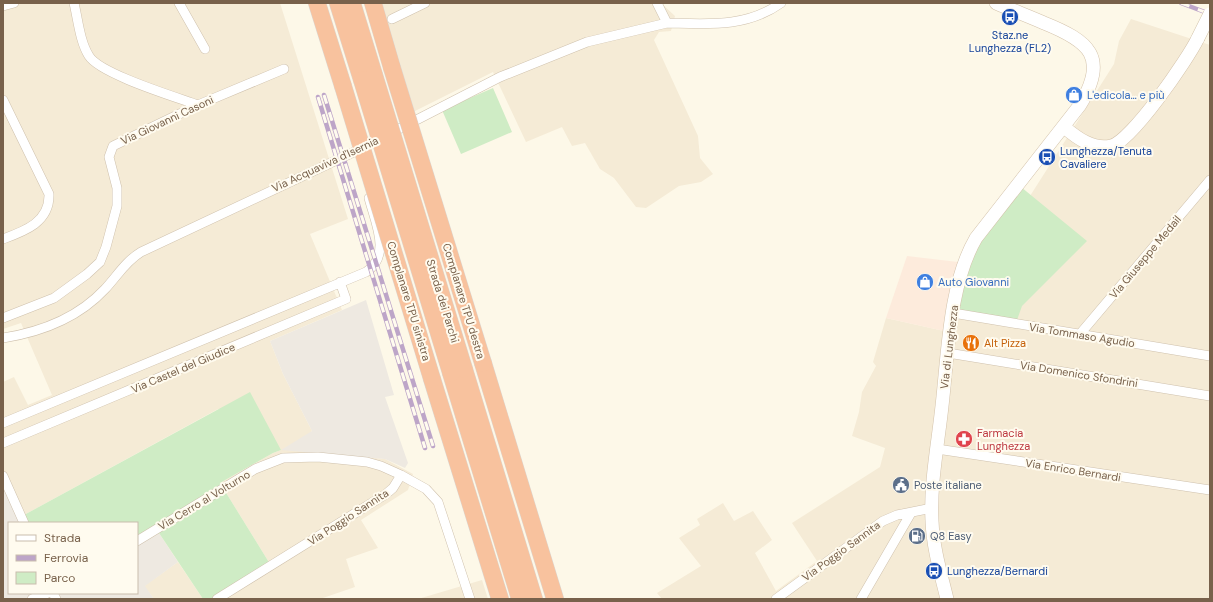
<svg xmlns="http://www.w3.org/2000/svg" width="1213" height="602" font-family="'DM Sans',sans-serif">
	<rect width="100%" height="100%" fill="#fdf8e8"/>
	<path fill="#f5ebd6" d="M 3,3 L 280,3 L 348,219 L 310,234 L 342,310 L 270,341 L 283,374 L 312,431 L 291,450 L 385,459 L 413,474 L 408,490 L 361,520 L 378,548 L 346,559 L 355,587 L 320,599 L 213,599 L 270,564 L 220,483 L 273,453 L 281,450 L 218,409 L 24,515 L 3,472 L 3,382 L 14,377 L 28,405 L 52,395 L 21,323 L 3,329 Z
		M 377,3 L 661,3 L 675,16 L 671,31 L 659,32 L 654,40 L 698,136 L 700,158 L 713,174 L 701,182 L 679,186 L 646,208 L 636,207 L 614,178 L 600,169 L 585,143 L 572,146 L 562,127 L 526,142 L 493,72 L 413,112 Z
		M 1131,19 L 1210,45 L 1210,599 L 662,599 L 657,593 L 701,566 L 679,538 L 700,525 L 697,519 L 723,503 L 734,521 L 753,511 L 772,540 L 755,553 L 776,591 L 817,561 L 792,523 L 880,467 L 885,448 L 852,436 L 859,412 L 862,392 L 876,366 L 873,362 L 886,318 L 944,331 L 1114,64 L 1119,41 Z
		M 178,562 L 203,599 L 154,599 L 144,586 Z
		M 482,580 L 488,599 L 418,599 Z"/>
	<path fill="#fdebdc" d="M 907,256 L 958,262 L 944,331 L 886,318 Z"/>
	<path fill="#eee9e1" d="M 366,300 L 394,395 L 385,397 L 408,463 L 405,468 L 385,459 L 281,450 L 312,431 L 283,374 L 270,341 Z
		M 3,482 L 22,523 L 9,523 L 9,593 L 43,593 L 26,599 L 3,599 Z
		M 159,533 L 178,562 L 145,586 L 154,599 L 60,599 L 59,593 L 137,593 L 137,546 Z"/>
	<path fill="#cfecc5" d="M 493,88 L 512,132 L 461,154 L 442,110 Z
		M 1021,187 L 1087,241 L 1022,306 L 1017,320 L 958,310 L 962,283 L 978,242 Z
		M 250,392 L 281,450 L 273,453 L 220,483 L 270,564 L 213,599 L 203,599 L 159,533 L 137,546 L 137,523 L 27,523 L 24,515 Z"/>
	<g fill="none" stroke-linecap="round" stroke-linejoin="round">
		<defs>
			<path id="street" d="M 74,3 C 78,20 80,42 89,56 C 100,74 176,97 198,105
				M 179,3 L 205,49
				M 657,3 L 667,23 C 708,24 746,28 781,3
				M 3,6 L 14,3
				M 392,19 L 425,3
				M 3,100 L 49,194 C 50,222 25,231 3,239
				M 953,313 L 1210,356
				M 3,318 L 54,298 L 87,274 L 100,262 L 106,247 L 117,206 L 117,188 L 109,157 L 113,146 L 198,105 L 284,69
				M 1080,334 L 1210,180
				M 3,338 C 41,332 78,318 105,289 C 117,276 126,261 141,252 L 356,151 L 500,77 L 587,42 L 667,23
				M 948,353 L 1210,396
				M 3,423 L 366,272 C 392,255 375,222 369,198
				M 3,443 L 346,299 L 340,282
				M 937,449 L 1210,490
				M 401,475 L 426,489 L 438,502 L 470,599
				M 3,476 L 24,523
				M 137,541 L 255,469 L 283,458 L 318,457 L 367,462 L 381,466 L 401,475 L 393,488 L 386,494 L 217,599
				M 53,593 L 56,599
				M 32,599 L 48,593
				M 776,599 L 883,521 L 897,515 L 932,508
				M 861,599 L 911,513"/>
			<path id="secondary" d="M 1064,127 C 1077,138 1093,150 1111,146 C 1131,142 1188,59 1198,38
				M 947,599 C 941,574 933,548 932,521 C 930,483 938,444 942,406 C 948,354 949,284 976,238 L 1080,105 C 1109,57 1089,41 1044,23 C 1028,16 1012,10 996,3"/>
			<path id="highway" d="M 317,3 L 343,86
				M 338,3 L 362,80
				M 352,3 L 374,75
				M 373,3 L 392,68
				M 483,363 L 555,599
				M 464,369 L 534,599
				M 451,373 L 520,599
				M 432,379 L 500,599"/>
		</defs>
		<use href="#street" stroke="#cfc1ad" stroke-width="10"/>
		<use href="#secondary" stroke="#d3c2aa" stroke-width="14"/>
		<use href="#highway" stroke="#dcd6d0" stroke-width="18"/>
		<use href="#street" stroke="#fff" stroke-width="9"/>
		<use href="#secondary" stroke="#fff" stroke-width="13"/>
		<use href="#highway" stroke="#f8c29e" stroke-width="17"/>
		<defs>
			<path id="rail" d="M 1181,3 L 1210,14
				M 324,95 L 433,446
				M 318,97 L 425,448"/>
		</defs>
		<use href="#rail" stroke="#bda5c8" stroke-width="4.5"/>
		<use href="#rail" stroke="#fffbef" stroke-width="3" stroke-dasharray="9" stroke-linecap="butt"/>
		<defs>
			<path id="secondary-bridge" d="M 1198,38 L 1210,14"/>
			<path id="highway-bridge" d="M 392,68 L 483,363
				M 374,75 L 464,369
				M 362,80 L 451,373
				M 343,86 L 432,379"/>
		</defs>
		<use href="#secondary-bridge" stroke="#d3c2aa" stroke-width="14" stroke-linecap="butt"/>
		<use href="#highway-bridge" stroke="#dcd6d0" stroke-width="18" stroke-linecap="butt"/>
		<use href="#secondary-bridge" stroke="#fff" stroke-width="13"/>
		<use href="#highway-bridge" stroke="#f8c29e" stroke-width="17"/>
	</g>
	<defs>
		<symbol id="bus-disc" viewBox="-11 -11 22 22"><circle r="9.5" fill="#1a4fb4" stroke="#fffbef"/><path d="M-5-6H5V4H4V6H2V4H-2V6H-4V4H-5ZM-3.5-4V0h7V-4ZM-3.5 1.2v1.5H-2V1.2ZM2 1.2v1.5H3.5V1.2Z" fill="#fff"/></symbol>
		<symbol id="shop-disc" viewBox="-11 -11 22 22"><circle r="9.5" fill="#3f7fe0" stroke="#fffbef"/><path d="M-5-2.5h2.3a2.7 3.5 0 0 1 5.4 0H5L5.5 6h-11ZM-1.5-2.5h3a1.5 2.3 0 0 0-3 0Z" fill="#fff"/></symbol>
		<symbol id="restaurant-disc" viewBox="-11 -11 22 22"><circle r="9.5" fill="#e8710a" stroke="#fffbef"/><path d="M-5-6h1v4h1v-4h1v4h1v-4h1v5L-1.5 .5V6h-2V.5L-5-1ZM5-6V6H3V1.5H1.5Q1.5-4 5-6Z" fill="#fff"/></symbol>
		<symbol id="pharmacy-disc" viewBox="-11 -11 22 22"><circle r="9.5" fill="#e0444e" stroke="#fffbef"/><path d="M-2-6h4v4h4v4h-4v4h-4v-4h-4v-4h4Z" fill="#fff"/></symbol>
		<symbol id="civic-disc" viewBox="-11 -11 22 22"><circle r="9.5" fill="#5c6f8a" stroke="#fffbef"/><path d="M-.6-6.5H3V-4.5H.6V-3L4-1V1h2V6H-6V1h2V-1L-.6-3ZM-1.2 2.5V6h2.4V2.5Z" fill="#fff"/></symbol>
		<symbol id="fuel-disc" viewBox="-11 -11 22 22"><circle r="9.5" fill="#5c6f8a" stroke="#fffbef"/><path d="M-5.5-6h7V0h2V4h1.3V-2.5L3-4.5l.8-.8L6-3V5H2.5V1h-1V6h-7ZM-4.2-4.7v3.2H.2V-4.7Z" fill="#fff"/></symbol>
	</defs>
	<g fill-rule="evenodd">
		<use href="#bus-disc" x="1000" y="7" width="20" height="20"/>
		<use href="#shop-disc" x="1064" y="85" width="20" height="20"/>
		<use href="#bus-disc" x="1037" y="147" width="20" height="20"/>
		<use href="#shop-disc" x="915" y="272" width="20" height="20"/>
		<use href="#restaurant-disc" x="961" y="333" width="20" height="20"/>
		<use href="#pharmacy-disc" x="954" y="429" width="20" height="20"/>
		<use href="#civic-disc" x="891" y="475" width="20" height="20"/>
		<use href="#fuel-disc" x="907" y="526" width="20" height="20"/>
		<use href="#bus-disc" x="924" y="561" width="20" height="20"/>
	</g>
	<g text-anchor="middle" stroke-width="4" stroke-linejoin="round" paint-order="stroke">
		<g font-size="11" fill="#164399" stroke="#fffbef" text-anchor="start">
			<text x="1010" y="39" text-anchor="middle">Staz.ne<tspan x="1010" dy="13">Lunghezza (FL2)</tspan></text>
			<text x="1060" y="155">Lunghezza/Tenuta<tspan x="1060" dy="13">Cavaliere</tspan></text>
			<text x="947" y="575">Lunghezza/Bernardi</text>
		</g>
		<g font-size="11" fill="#366cbe" stroke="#fffbef" text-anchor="start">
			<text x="1087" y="99">L'edicola… e più</text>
			<text x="938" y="286">Auto Giovanni</text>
		</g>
		<g font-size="11" fill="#78614b" stroke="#fffbef">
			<text transform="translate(167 120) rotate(-25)" y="4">Via Giovanni Casoni</text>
			<text transform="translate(325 164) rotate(-25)" y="4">Via Acquaviva d'Isernia</text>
			<text transform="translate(1145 257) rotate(-50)" y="4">Via Giuseppe Medail</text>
			<text transform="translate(409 301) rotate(73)" y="4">Complanare TPU sinistra</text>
			<text transform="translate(443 301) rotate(73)" y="4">Strada dei Parchi</text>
			<text transform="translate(464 301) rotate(73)" y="4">Complanare TPU destra</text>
			<text transform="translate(1082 335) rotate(9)" y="4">Via Tommaso Agudio</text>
			<text transform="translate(949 347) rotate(-83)" y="4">Via di Lunghezza</text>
			<text transform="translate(183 368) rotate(-23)" y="4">Via Castel del Giudice</text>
			<text transform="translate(1079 374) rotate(9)" y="4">Via Domenico Sfondrini</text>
			<text transform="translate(1073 470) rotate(9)" y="4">Via Enrico Bernardi</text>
			<text transform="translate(204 500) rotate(-31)" y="4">Via Cerro al Volturno</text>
			<text transform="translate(348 517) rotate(-33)" y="4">Via Poggio Sannita</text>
			<text transform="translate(841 551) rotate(-36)" y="4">Via Poggio Sannita</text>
		</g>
		<g font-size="11" fill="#c56008" stroke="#fffbef" text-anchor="start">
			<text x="984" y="347">Alt Pizza</text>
		</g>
		<g font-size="11" fill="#be3a42" stroke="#fffbef" text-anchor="start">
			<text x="977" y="437">Farmacia<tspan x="977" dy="13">Lunghezza</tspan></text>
		</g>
		<g font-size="11" fill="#4e5e75" stroke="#fffbef" text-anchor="start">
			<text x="914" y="489">Poste italiane</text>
			<text x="930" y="540">Q8 Easy</text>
		</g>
	</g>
	<rect width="1213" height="602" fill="none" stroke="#78614b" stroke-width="8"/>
	<rect x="8" y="522" width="130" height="72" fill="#fffbef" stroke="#c9bdad"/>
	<rect x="16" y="535" width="20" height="6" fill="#ffffff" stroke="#c9bdad"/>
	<text x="44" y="542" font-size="12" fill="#78614b">Strada</text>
	<rect x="16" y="555" width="20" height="6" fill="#bda5c8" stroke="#c9bdad"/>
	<text x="44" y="562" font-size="12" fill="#78614b">Ferrovia</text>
	<rect x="16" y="572" width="20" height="12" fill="#cfecc5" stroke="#c9bdad"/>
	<text x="44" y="582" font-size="12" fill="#78614b">Parco</text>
</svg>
